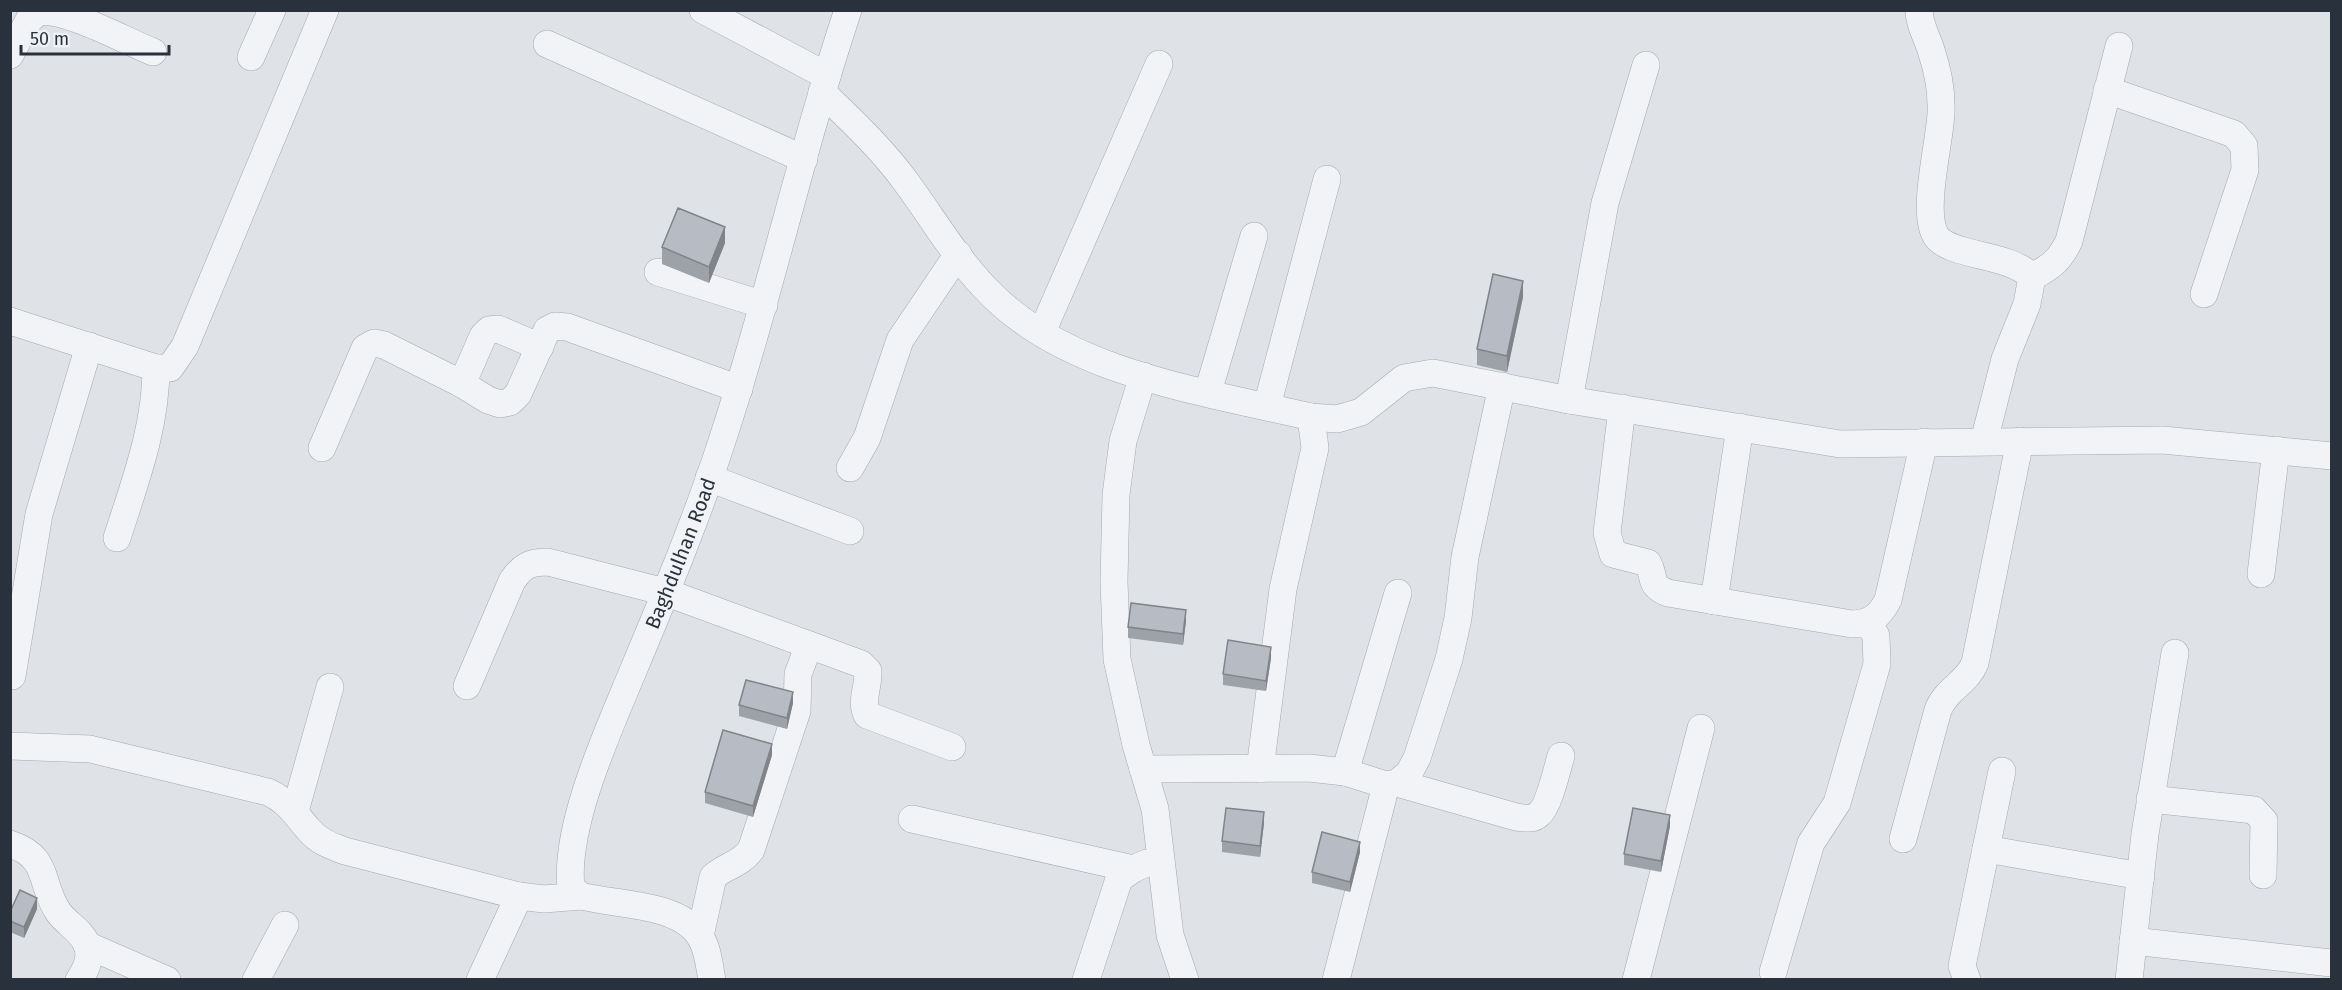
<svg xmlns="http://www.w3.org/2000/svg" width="2342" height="990" font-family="'Fira Sans',sans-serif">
	<rect width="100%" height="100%" fill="#dfe2e7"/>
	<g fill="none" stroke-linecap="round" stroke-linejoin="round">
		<defs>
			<g id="minor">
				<path d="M 703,10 L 827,76"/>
				<path d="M 1919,10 C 1919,24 1927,37 1931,50 C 1938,71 1942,91 1941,113 C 1940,142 1921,212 1936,236 C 1950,257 2010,253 2032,277 L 2027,304 L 2005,359 L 1984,441"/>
				<path d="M 547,44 L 804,159"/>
				<path d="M 10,55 L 29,20 L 39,11 C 73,11 121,39 153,52"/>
				<path d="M 251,57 L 272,10"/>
				<path d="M 2107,90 L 2234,134 L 2244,146 L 2245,170 L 2204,294"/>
				<path d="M 822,92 C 852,121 882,149 906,182 C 934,220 958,262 992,295 C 1071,374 1206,392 1311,417 L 1337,419 L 1361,412 L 1404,378 L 1433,373 L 1569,400 L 1840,444 L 2162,440 L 2332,456"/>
				<path d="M 658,272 L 764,305"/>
				<path d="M 2032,277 C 2051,267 2060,260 2069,241 L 2119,46"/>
				<path d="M 10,321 L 156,368 L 170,368 L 185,346 L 325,10"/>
				<path d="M 1042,332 L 1159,64"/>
				<path d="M 1143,376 L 1123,441 L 1116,495 L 1114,582 L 1117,659 L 1136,745 L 1155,809 L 1170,935 L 1185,980"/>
				<path d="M 462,384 L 483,336 L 489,330 L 498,329 L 540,347"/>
				<path d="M 1208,392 L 1254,236"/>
				<path d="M 1569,400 L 1605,203 L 1646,65"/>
				<path d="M 1267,406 L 1327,179"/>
				<path d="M 1622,408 L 1607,533 L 1613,554 L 1648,563 C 1656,578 1648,585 1668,593 L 1852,624 C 1871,623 1879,617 1888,600 L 1924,442"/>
				<path d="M 322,448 L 365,348 L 374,343 L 384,345 L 462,384 L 488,400 L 500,404 L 510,402 L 518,394 L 547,330 L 555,326 L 567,327 L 739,389"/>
				<path d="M 850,468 L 867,438 L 900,340 L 958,254"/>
				<path d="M 709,478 L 850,531"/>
				<path d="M 117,538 C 135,482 156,427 156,368"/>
				<path d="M 2261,574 L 2276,450"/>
				<path d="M 1714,601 L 1740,427"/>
				<path d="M 12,676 L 39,514 L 89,346"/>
				<path d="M 467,686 L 512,581 C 522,566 530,562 548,562 L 665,592 L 861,664 L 868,671 C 869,686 860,701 867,715 L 952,747"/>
				<path d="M 10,746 L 90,749 L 268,792 C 288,801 295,814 309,830 C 319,842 332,846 345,851 L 519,896 L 544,899 L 581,896"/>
				<path d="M 1143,769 L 1309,768 L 1345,772 L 1386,785 L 1397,783 L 1409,773 L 1417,758 L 1449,659 L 1458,618 L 1465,557 L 1502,386"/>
				<path d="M 1260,769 L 1283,589 L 1315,448 L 1311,417"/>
				<path d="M 1345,772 L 1398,593"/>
				<path d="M 1397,783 L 1516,817 C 1524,818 1533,820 1539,814 C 1549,806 1557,769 1561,756"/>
				<path d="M 2150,799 L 2254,810 L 2264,821 L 2263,875"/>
				<path d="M 295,811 L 330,687"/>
				<path d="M 912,819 L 1133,869"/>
				<path d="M 1903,839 L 1938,710 C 1946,689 1967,683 1975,663 L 2020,441"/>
				<path d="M 10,844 C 51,857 39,885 59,913 C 67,924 82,931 87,945 C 92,957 86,970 79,980"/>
				<path d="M 1986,849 L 2141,876"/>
				<path d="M 700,936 L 713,877 C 726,865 740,865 751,850 L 797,711 L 798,674 L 809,645"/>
				<path d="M 2133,941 L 2331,963"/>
				<path d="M 87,945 L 167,980"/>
				<path d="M 1773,972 L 1811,843 L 1837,803 L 1877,664 L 1876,636 L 1869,623"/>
				<path d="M 256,980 L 285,925"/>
				<path d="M 480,980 L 519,896"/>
				<path id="s1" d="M 712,980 C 709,965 708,947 699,935 C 678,903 616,905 581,896 L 571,888 C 564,826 609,729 633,671 C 664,597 695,523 720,447 C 768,303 800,154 848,10"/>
				<path d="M 1086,980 L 1119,879 L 1133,869 L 1147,863"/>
				<path d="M 1336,980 L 1386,785"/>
				<path d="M 1636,980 L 1701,728"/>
				<path d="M 1967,980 L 1962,966 L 2002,771"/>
				<path d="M 2129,980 L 2145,834 L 2175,653"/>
			</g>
		</defs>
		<use href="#minor" stroke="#a5a9b1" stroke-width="28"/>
		<use href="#minor" stroke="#f1f3f6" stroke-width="27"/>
	</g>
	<path fill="#9da2a9" d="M 725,243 L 709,283 L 662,264 L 662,247 Z
		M 1523,297 L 1507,372 L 1477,365 L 1477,349 Z
		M 1186,621 L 1183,645 L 1128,638 L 1128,627 Z
		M 1271,658 L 1266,691 L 1223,685 L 1223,674 Z
		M 793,703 L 787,729 L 739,716 L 739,705 Z
		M 772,755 L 753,817 L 705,803 L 705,792 Z
		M 1264,823 L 1260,857 L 1222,852 L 1222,841 Z
		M 1670,826 L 1661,872 L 1624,865 L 1624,854 Z
		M 1360,852 L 1350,892 L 1312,883 L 1312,872 Z
		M 37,909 L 24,938 L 10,932 L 10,912 Z"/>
	<path fill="#808489" d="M 725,227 L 725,243 L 709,283 L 709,267 Z
		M 1523,281 L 1523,297 L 1507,372 L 1507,356 Z
		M 1186,610 L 1186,621 L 1183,645 L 1183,634 Z
		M 1271,647 L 1271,658 L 1266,691 L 1266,681 Z
		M 793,692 L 793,703 L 787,729 L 787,718 Z
		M 772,744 L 772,755 L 753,817 L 753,806 Z
		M 1264,812 L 1264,823 L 1260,857 L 1260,846 Z
		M 1670,815 L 1670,826 L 1661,872 L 1661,861 Z
		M 1360,842 L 1360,852 L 1350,892 L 1350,882 Z
		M 37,898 L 37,909 L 24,938 L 24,927 Z"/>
	<path fill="#b7bcc4" stroke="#808489" stroke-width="1.5" d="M 678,208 L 725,227 L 709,267 L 662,247 Z
		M 1493,274 L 1523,281 L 1507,356 L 1477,349 Z
		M 1131,603 L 1186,610 L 1183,634 L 1128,627 Z
		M 1228,640 L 1271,647 L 1266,681 L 1223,674 Z
		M 746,680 L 793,692 L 787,718 L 739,705 Z
		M 723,730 L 772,744 L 753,806 L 705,792 Z
		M 1226,808 L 1264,812 L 1260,846 L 1222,841 Z
		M 1633,808 L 1670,815 L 1661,861 L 1624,854 Z
		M 1322,832 L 1360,842 L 1350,882 L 1312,872 Z
		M 20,890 L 37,898 L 24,927 L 10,921 L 10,912 Z"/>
	<g text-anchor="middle" stroke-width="5" stroke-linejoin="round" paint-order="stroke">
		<g font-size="20" fill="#29313d" stroke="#eef1f5">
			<text dy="7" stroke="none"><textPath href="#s1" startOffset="542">Baghdulhan Road</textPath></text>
		</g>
	</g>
	<rect width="2342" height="990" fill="none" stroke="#29313d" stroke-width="24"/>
	<path d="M21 45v9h148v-9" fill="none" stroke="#29313d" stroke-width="3"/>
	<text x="30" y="45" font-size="18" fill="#29313d" stroke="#eef1f5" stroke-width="4.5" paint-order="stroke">50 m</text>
</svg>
